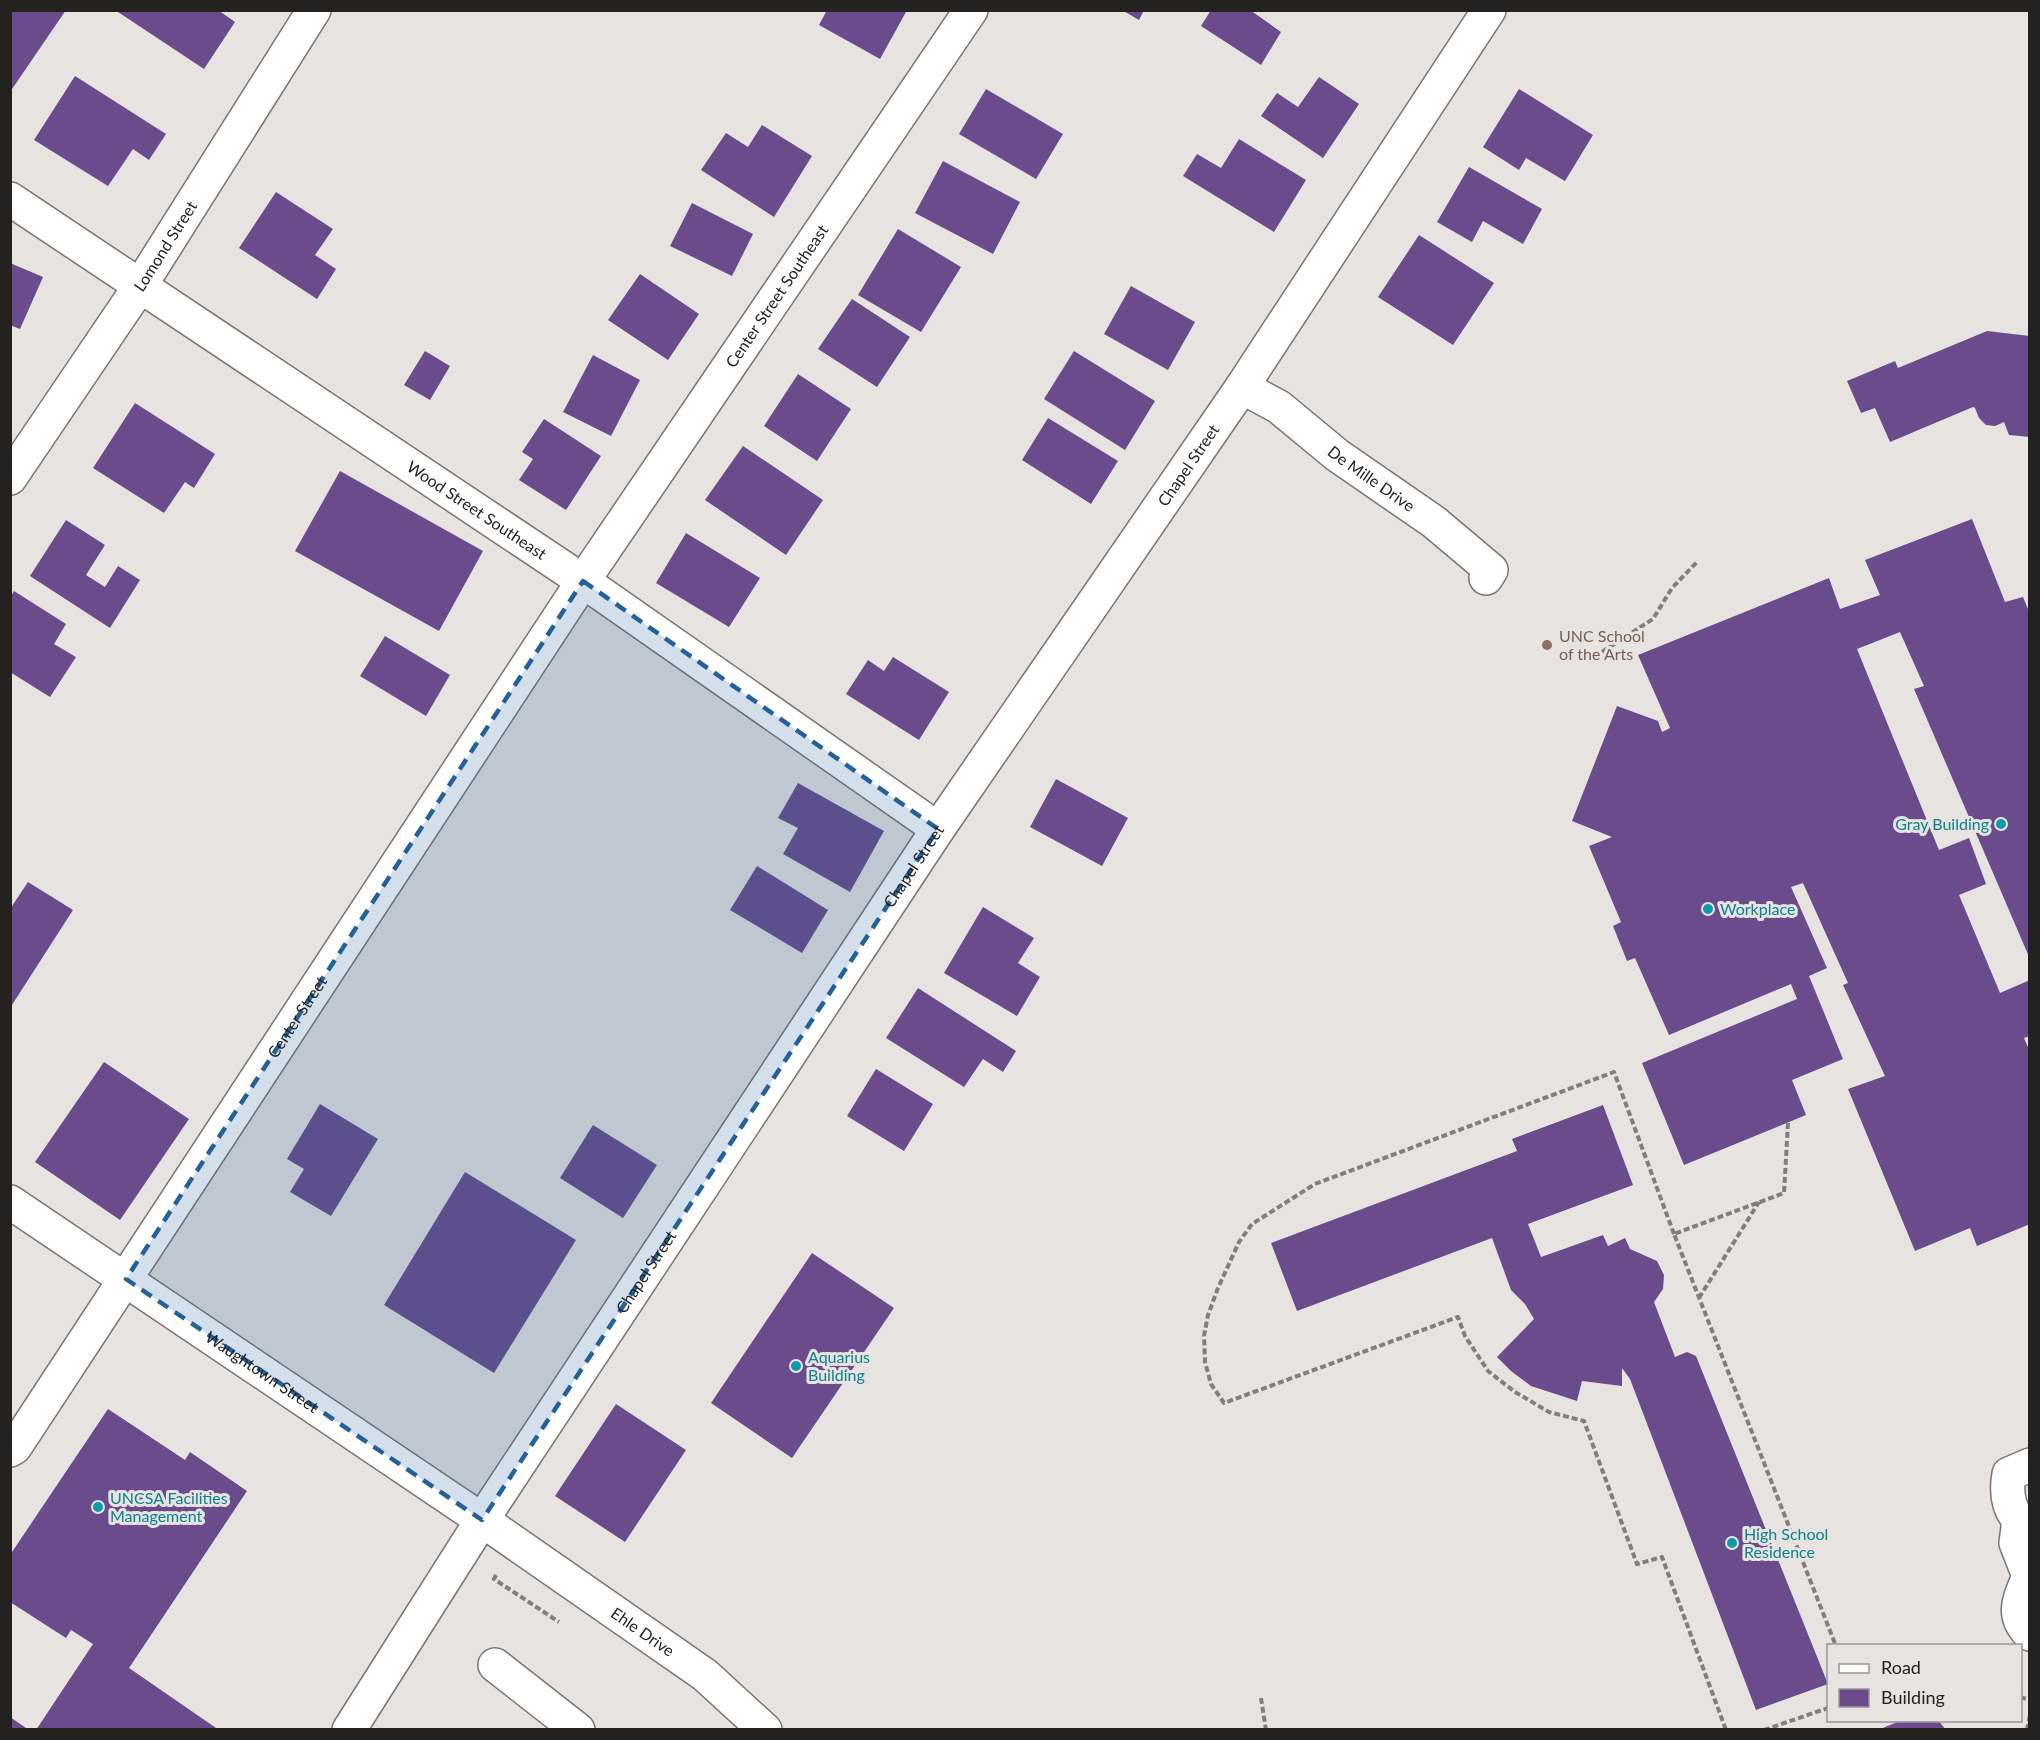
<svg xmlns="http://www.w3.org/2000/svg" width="2040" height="1740" font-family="Lato,sans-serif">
	<rect width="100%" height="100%" fill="#e7e3e0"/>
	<path fill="#6a4c8c" d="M 10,10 L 66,10 L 10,92 Z
		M 115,10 L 218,10 L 235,22 L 204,69 Z
		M 827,10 L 903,10 L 906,12 L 880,59 L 819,25 Z
		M 1122,10 L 1144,10 L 1139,20 Z
		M 1211,10 L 1250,10 L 1281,32 L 1261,65 L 1201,26 Z
		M 75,76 L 166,134 L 149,160 L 133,149 L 108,186 L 34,140 Z
		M 1319,77 L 1359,104 L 1323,158 L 1261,116 L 1277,93 L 1298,107 Z
		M 986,89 L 1063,134 L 1036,179 L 959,134 Z
		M 1519,89 L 1593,135 L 1565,181 L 1526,158 L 1519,170 L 1483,147 Z
		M 762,125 L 812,156 L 774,217 L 701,170 L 726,133 L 748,147 Z
		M 1239,139 L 1306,180 L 1274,232 L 1183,176 L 1197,154 L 1221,168 Z
		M 943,161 L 1020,202 L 993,254 L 915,213 Z
		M 1469,167 L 1542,209 L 1523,244 L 1483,221 L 1472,242 L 1437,222 Z
		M 276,192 L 333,229 L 315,255 L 336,269 L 317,299 L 239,248 Z
		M 692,203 L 753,234 L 732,276 L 670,246 Z
		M 898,229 L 961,267 L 921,332 L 858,295 Z
		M 1419,235 L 1494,283 L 1453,345 L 1378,297 Z
		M 10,263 L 43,277 L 20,329 L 10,325 Z
		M 640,274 L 699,314 L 668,360 L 608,320 Z
		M 1131,286 L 1195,322 L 1168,370 L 1104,334 Z
		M 852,299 L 910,337 L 877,387 L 818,349 Z
		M 1987,331 L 2030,336 L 2030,437 L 2009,435 L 2004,422 L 1995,426 L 1986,425 L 1979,418 L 1975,408 L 1973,407 L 1890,442 L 1875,408 L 1861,413 L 1847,381 L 1895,361 L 1898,368 Z
		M 425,351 L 450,366 L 430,400 L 404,385 Z
		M 1074,351 L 1155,401 L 1125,450 L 1044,399 Z
		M 593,355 L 640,380 L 611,436 L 563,412 Z
		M 798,374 L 851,409 L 817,461 L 764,426 Z
		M 135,403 L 215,454 L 194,488 L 185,482 L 164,513 L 93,468 Z
		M 1048,418 L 1118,461 L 1091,504 L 1022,460 Z
		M 544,419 L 601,456 L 566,510 L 519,480 L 533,459 L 522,452 Z
		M 743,446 L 823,500 L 786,555 L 705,500 Z
		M 340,471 L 483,551 L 439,631 L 295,551 Z
		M 1972,519 L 2005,602 L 2023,597 L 2030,614 L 2030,959 L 1914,689 L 1924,686 L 1900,632 L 1857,649 L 1939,850 L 1969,838 L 1986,884 L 1959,895 L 2000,993 L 2030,980 L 2030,1036 L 2024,1038 L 2030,1052 L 2030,1224 L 1977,1246 L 1970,1228 L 1915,1251 L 1848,1089 L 1885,1076 L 1843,985 L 1848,983 L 1803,883 L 1791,887 L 1827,968 L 1809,976 L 1843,1059 L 1792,1080 L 1806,1115 L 1684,1165 L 1642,1063 L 1797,999 L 1791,984 L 1669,1035 L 1635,958 L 1627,961 L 1613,926 L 1621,922 L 1589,846 L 1612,837 L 1572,821 L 1617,706 L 1658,721 L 1662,732 L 1670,728 L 1638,655 L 1829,578 L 1840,609 L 1880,595 L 1865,560 Z
		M 66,520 L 105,545 L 86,575 L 105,587 L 118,566 L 140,580 L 110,628 L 30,576 Z
		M 686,533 L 760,578 L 729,627 L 656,583 Z
		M 14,591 L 66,624 L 54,644 L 76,657 L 50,697 L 10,672 L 10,597 Z
		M 385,636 L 450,675 L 426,716 L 360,676 Z
		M 893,657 L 949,692 L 919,740 L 846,694 L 868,660 L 884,671 Z
		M 1056,779 L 1128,818 L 1102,866 L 1030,827 Z
		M 798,783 L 884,831 L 850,892 L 783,854 L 798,828 L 778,818 Z
		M 757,866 L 828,910 L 802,953 L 730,910 Z
		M 28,882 L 73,910 L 10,1008 L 10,909 Z
		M 983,907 L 1034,938 L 1018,963 L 1040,977 L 1017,1016 L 944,973 Z
		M 918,988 L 1016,1051 L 1003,1072 L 983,1059 L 964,1087 L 886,1038 Z
		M 104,1062 L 189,1119 L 120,1220 L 35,1162 Z
		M 876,1069 L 933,1104 L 904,1151 L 847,1116 Z
		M 320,1104 L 378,1139 L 331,1216 L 290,1192 L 304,1169 L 287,1159 Z
		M 1603,1105 L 1633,1185 L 1528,1224 L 1541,1257 L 1603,1235 L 1608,1246 L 1625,1238 L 1630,1249 L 1657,1261 L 1664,1275 L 1663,1289 L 1654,1302 L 1675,1357 L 1687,1352 L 1696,1356 L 1828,1684 L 1756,1710 L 1630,1379 L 1622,1368 L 1622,1386 L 1582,1381 L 1577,1401 L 1531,1386 L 1511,1371 L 1497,1357 L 1534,1319 L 1525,1304 L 1511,1290 L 1492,1238 L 1297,1311 L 1271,1243 L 1517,1151 L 1512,1139 Z
		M 593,1125 L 657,1165 L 623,1218 L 560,1178 Z
		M 465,1172 L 576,1240 L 494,1373 L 384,1305 Z
		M 812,1253 L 894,1308 L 792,1458 L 711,1403 Z
		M 616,1404 L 686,1450 L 625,1542 L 555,1496 Z
		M 108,1409 L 185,1460 L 190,1452 L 247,1491 L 129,1668 L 219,1730 L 36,1730 L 93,1644 L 71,1630 L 66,1638 L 10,1602 L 10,1555 Z
		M 10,1717 L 29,1730 L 10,1730 Z
		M 1902,1720 L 1938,1720 L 1946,1730 L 1878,1730 Z"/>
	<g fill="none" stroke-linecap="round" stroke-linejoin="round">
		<defs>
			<g id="minor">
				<path id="s1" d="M 10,199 L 583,581 L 938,829"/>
				<path id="s2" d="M 1242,387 L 1279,407 L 1337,455 L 1434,522 L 1491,570 L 1486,578"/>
				<path id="s3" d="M 10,478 L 140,286 L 314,10"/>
				<path id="s4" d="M 10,1202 L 482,1520 L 705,1675 L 765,1730"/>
				<path id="s5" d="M 10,1450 L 15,1447 L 583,581 L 971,10"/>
				<path d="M 2030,1465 L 2009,1474 C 2006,1491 2007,1507 2019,1520 L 2016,1543 L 2029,1576 C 2020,1599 2010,1614 2030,1634"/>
				<path d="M 495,1665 L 578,1730"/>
				<path id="s6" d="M 349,1730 L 482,1520 L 938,829 L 1242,387 L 1489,10"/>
			</g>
		</defs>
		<use href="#minor" stroke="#797573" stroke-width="36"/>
		<path stroke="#817e7c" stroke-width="4" stroke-dasharray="6 3" stroke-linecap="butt" d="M 1602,652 L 1653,619 L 1672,588 L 1697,562
			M 1788,1123 L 1784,1193 L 1674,1234 L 1836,1646
			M 1674,1234 L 1614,1072 L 1315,1184 L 1252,1224 L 1239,1242 L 1218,1288 L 1208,1315 L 1204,1336 L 1205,1362 L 1211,1384 L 1224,1403 L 1458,1317 L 1465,1336 L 1488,1371 L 1515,1392 L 1549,1412 L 1584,1421 L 1637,1564 L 1662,1557 L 1726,1730
			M 1699,1298 L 1759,1202
			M 496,1575 L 494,1579 L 559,1622
			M 2020,1697 L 2030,1700
			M 1261,1698 L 1266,1730
			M 1764,1730 L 1828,1708
			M 2027,1730 L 2030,1715"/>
		<use href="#minor" stroke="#fff" stroke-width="33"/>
	</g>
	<path fill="#246198" fill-opacity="0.2" stroke="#246198" stroke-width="4.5" stroke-dasharray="12 8" stroke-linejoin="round" d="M 583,581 L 938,829 L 482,1520 L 126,1279 Z"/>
	<circle fill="#8d6e63" stroke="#e7e3e0" stroke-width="2" cx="1547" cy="645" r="6"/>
	<g fill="#0f9aa8" stroke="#e7e3e0" stroke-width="2">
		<circle cx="2001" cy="824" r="6"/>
		<circle cx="1708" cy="909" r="6"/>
		<circle cx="796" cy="1366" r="6"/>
		<circle cx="98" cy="1507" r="6"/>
		<circle cx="1732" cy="1543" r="6"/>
	</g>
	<g text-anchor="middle" stroke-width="6" stroke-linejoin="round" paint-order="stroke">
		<g font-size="16" fill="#242221" stroke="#e7e3e0">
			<text dy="6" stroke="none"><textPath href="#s3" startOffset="279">Lomond Street</textPath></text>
			<text dy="6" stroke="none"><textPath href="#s5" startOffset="1386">Center Street Southeast</textPath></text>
			<text dy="6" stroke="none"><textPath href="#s6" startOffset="1518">Chapel Street</textPath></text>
			<text dy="6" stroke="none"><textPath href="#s2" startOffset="159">De Mille Drive</textPath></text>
			<text dy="6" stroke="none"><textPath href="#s1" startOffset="561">Wood Street Southeast</textPath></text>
			<text dy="6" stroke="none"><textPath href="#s6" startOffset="1032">Chapel Street</textPath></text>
			<text dy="6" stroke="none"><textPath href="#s5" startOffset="520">Center Street</textPath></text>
			<text dy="6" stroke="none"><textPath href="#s6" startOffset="546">Chapel Street</textPath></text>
			<text dy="6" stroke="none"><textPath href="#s4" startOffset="304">Waughtown Street</textPath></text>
			<text dy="6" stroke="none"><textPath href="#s4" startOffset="765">Ehle Drive</textPath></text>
		</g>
		<g font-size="16" fill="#785e54" stroke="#e7e3e0" text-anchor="start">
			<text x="1559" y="642">UNC School<tspan x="1559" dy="18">of the Arts</tspan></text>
		</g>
		<g font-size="16" fill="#0d838f" stroke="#e7e3e0" text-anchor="start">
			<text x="1989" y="830" text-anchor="end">Gray Building</text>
			<text x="1720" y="915">Workplace</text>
			<text x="808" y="1363">Aquarius<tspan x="808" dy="18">Building</tspan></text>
			<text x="110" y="1504">UNCSA Facilities<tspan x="110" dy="18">Management</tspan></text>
			<text x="1744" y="1540">High School<tspan x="1744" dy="18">Residence</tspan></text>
		</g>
	</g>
	<rect width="2040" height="1740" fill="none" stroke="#242221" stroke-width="24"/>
	<rect x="1827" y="1644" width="195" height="78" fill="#e7e3e0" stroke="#999694" stroke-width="1.5"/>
	<rect x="1839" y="1664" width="30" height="9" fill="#ffffff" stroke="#999694" stroke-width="1.5"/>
	<text x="1881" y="1674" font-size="18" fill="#242221">Road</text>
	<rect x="1839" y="1689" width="30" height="18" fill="#6a4c8c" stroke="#999694" stroke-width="1.5"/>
	<text x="1881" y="1704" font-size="18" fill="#242221">Building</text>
</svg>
